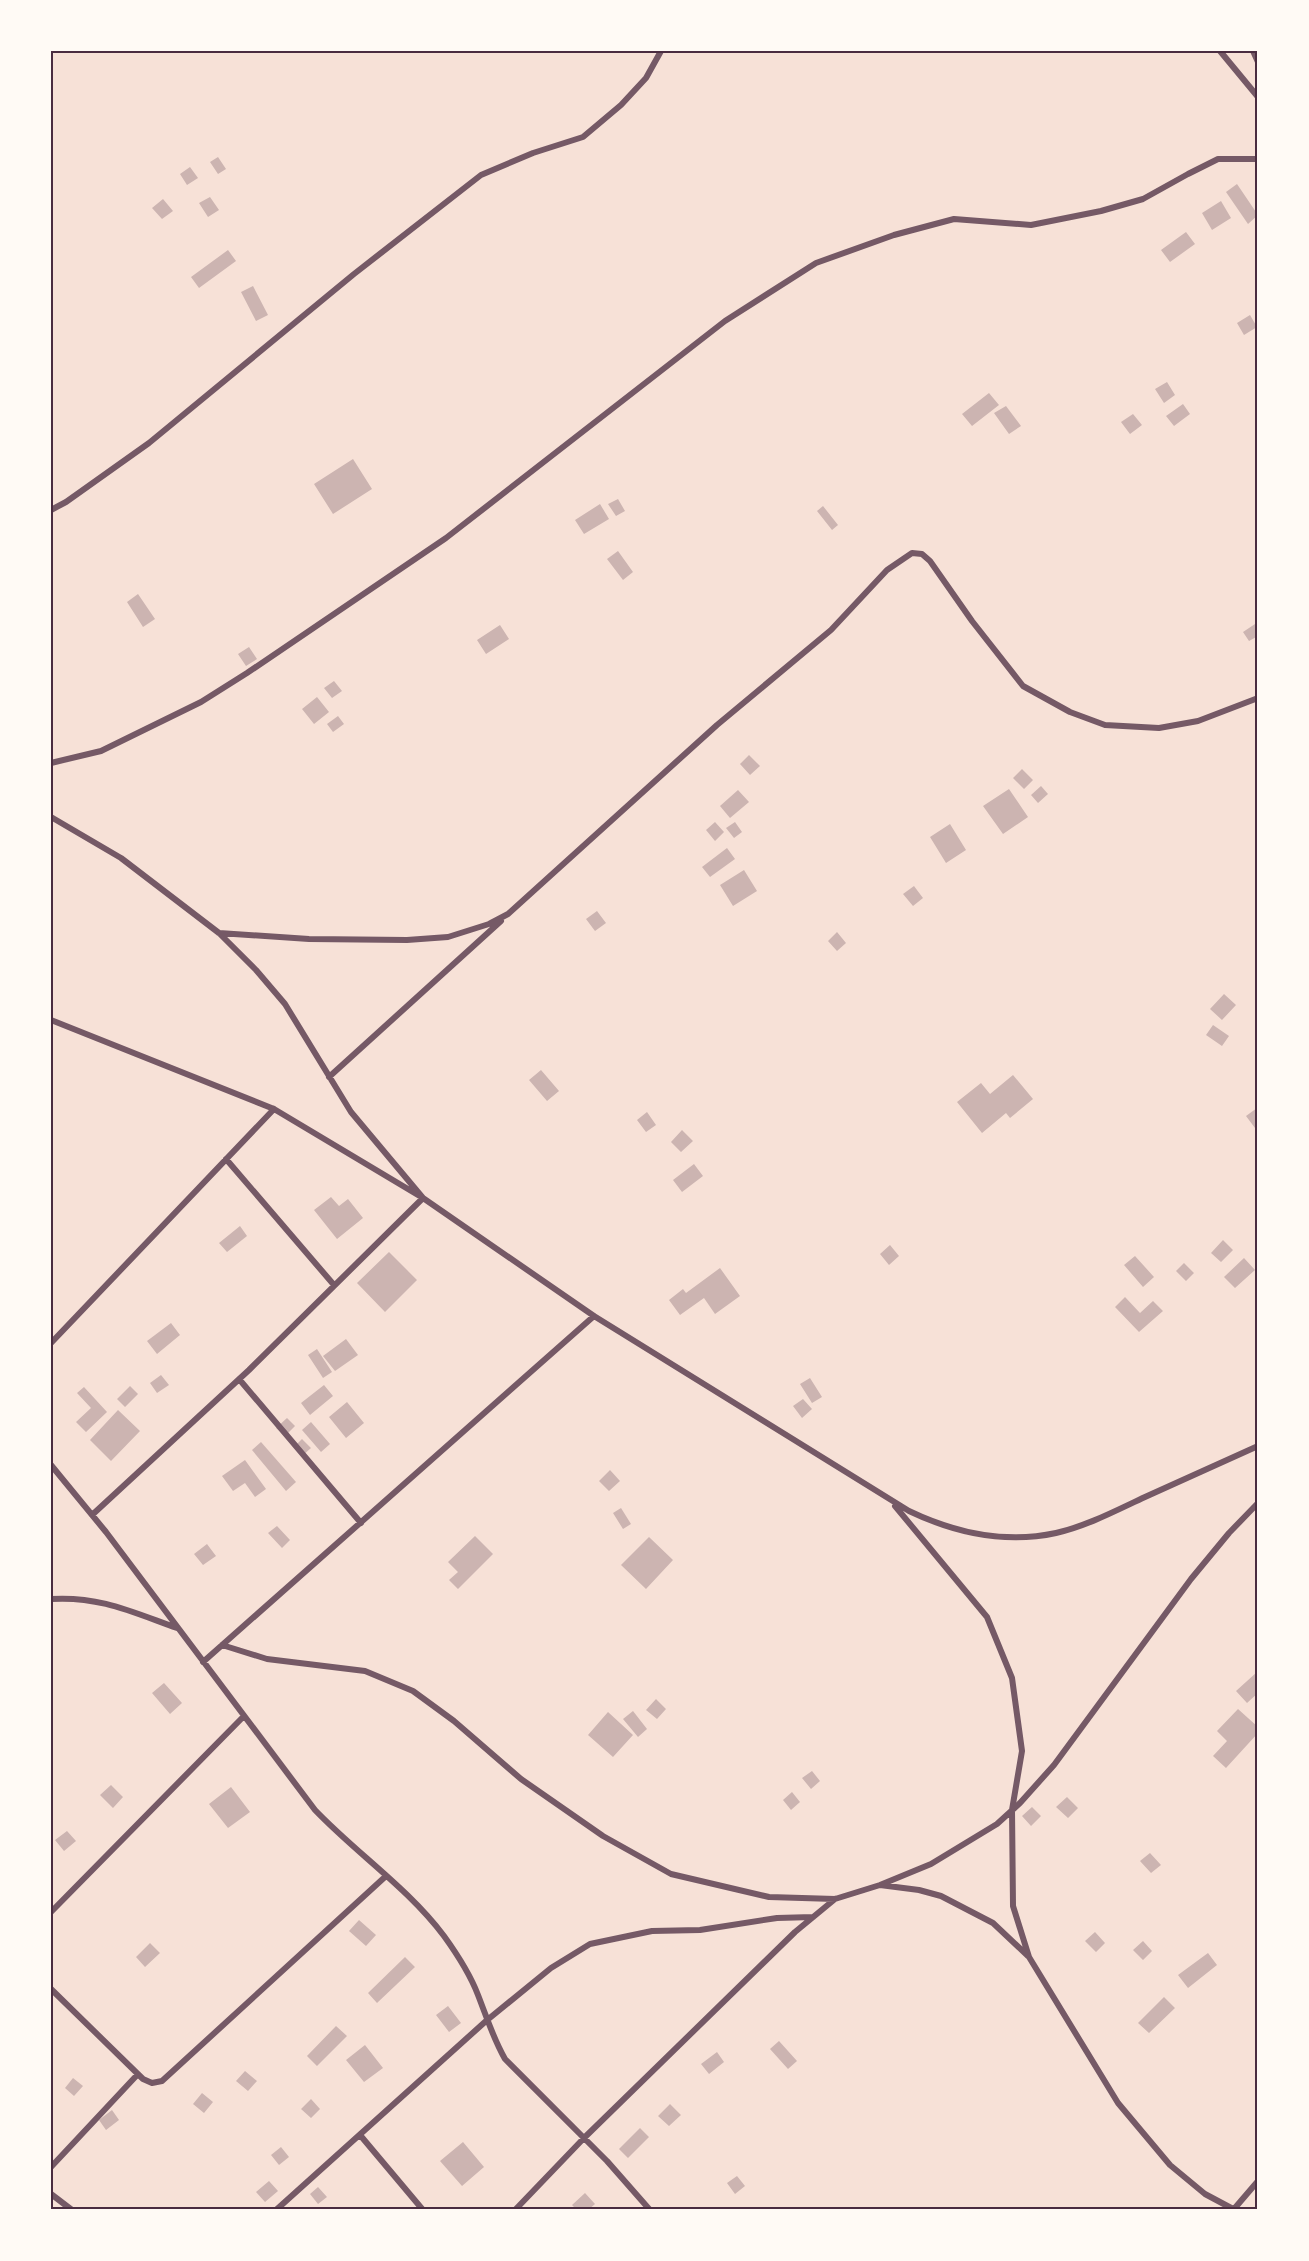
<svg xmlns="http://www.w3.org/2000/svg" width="1309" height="2261" font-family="Lato,sans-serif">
	<rect width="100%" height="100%" fill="#f7e1d7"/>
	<path fill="#ccb4b1" d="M 218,157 L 226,169 L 218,174 L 210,162 Z
		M 190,167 L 198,178 L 187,185 L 180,174 Z
		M 1237,184 L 1258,215 L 1248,224 L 1226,192 Z
		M 210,197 L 219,210 L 208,217 L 199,203 Z
		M 163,199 L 173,211 L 162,219 L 152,208 Z
		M 1221,201 L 1231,218 L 1212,230 L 1202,213 Z
		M 1186,232 L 1195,244 L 1170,262 L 1161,250 Z
		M 228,250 L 236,261 L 199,288 L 191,277 Z
		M 253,286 L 268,315 L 256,321 L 241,292 Z
		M 1250,315 L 1257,327 L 1244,335 L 1237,323 Z
		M 1167,382 L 1175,395 L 1164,403 L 1155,389 Z
		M 989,393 L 999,405 L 972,426 L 962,414 Z
		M 1183,404 L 1190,414 L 1174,426 L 1166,416 Z
		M 1006,406 L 1021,426 L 1009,434 L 994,413 Z
		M 1133,414 L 1142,425 L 1130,434 L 1121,422 Z
		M 353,459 L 372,489 L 333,514 L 314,484 Z
		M 618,499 L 625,511 L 616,516 L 608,504 Z
		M 600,504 L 609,519 L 584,534 L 575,520 Z
		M 823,506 L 838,525 L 832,530 L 817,511 Z
		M 618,551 L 633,572 L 623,580 L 607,559 Z
		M 138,594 L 155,619 L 143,627 L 127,602 Z
		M 1258,622 L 1258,636 L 1249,641 L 1243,632 Z
		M 500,625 L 509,639 L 486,654 L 477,640 Z
		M 249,647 L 257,659 L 246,666 L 238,654 Z
		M 334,681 L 342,691 L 332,698 L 324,688 Z
		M 317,697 L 329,712 L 314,724 L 302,709 Z
		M 338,716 L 344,724 L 333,732 L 327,724 Z
		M 749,755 L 760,766 L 750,775 L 740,764 Z
		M 1022,769 L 1033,780 L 1024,789 L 1013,778 Z
		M 1041,786 L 1048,794 L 1038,803 L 1031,795 Z
		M 1009,789 L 1028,817 L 1003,834 L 983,806 Z
		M 738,790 L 749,802 L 730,818 L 720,806 Z
		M 715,822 L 724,832 L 715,841 L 706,830 Z
		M 735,822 L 742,832 L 734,838 L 726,828 Z
		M 950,824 L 966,850 L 946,863 L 930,837 Z
		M 727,848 L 735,859 L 710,877 L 702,867 Z
		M 744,870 L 757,891 L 733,906 L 720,885 Z
		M 914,886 L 923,898 L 913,906 L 903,894 Z
		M 597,911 L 606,923 L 595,931 L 586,919 Z
		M 837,932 L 846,943 L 837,951 L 828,941 Z
		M 1224,994 L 1236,1005 L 1222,1020 L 1210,1009 Z
		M 1213,1025 L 1229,1036 L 1222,1046 L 1206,1035 Z
		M 541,1070 L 559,1091 L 547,1101 L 529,1080 Z
		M 1013,1075 L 1033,1099 L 1010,1118 L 1006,1113 L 982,1133 L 957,1102 L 981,1083 L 990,1094 Z
		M 1257,1108 L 1258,1125 L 1255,1128 L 1246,1116 Z
		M 647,1112 L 656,1125 L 646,1132 L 637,1120 Z
		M 682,1130 L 693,1141 L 681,1152 L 671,1142 Z
		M 694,1164 L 703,1176 L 682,1192 L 673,1180 Z
		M 331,1197 L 339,1206 L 348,1199 L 363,1218 L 337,1239 L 314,1210 Z
		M 240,1226 L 247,1236 L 227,1252 L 219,1243 Z
		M 1223,1240 L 1233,1250 L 1221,1262 L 1211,1253 Z
		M 890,1245 L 899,1256 L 889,1265 L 880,1254 Z
		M 389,1252 L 417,1280 L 385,1312 L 357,1283 Z
		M 1135,1256 L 1154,1277 L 1143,1287 L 1124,1265 Z
		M 1244,1258 L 1255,1270 L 1235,1288 L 1224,1277 Z
		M 1184,1263 L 1194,1273 L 1186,1281 L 1176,1271 Z
		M 720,1268 L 740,1296 L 715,1314 L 704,1298 L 680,1315 L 669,1300 L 683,1289 L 686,1293 Z
		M 1125,1297 L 1140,1313 L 1153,1301 L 1163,1311 L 1139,1332 L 1115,1307 Z
		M 171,1323 L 180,1335 L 157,1354 L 147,1341 Z
		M 346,1339 L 358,1355 L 335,1371 L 323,1356 Z
		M 317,1349 L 332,1372 L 323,1378 L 308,1355 Z
		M 161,1375 L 169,1385 L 157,1393 L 150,1383 Z
		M 810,1378 L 822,1397 L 812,1403 L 800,1384 Z
		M 324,1385 L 333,1396 L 310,1415 L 301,1403 Z
		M 130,1386 L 138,1394 L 125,1407 L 117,1399 Z
		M 84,1387 L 107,1412 L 86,1432 L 76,1422 L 91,1408 L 77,1393 Z
		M 803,1399 L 812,1409 L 802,1418 L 793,1406 Z
		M 347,1402 L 364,1423 L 346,1438 L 329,1417 Z
		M 118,1410 L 140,1431 L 111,1461 L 90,1440 Z
		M 287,1418 L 295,1426 L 285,1436 L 276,1428 Z
		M 311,1422 L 330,1444 L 321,1452 L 302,1430 Z
		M 302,1439 L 311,1448 L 302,1456 L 294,1447 Z
		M 261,1442 L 296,1482 L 286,1491 L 252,1450 Z
		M 245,1460 L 266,1489 L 255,1497 L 245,1483 L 233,1491 L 222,1476 Z
		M 610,1470 L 620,1481 L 609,1491 L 599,1481 Z
		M 621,1508 L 631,1524 L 623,1529 L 613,1513 Z
		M 277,1526 L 290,1540 L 282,1548 L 268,1533 Z
		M 475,1536 L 493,1554 L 458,1589 L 449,1580 L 458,1572 L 448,1562 Z
		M 649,1537 L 673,1560 L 646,1589 L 621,1565 Z
		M 207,1544 L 216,1556 L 203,1565 L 194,1554 Z
		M 1257,1672 L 1258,1693 L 1247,1703 L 1236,1691 Z
		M 164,1683 L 182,1703 L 170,1714 L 152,1693 Z
		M 656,1699 L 666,1709 L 657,1719 L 646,1710 Z
		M 1238,1709 L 1258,1727 L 1258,1733 L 1226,1768 L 1213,1756 L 1227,1741 L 1217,1731 Z
		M 633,1711 L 647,1729 L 638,1737 L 623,1719 Z
		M 608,1712 L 633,1735 L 613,1757 L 588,1735 Z
		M 812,1771 L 820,1781 L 811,1789 L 802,1778 Z
		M 111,1785 L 123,1797 L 113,1808 L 100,1795 Z
		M 231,1787 L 250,1812 L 228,1828 L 209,1804 Z
		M 792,1792 L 800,1802 L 791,1810 L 783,1800 Z
		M 1067,1797 L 1078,1808 L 1068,1818 L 1056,1807 Z
		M 1032,1807 L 1041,1816 L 1031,1826 L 1022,1816 Z
		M 67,1831 L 76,1841 L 64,1851 L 55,1840 Z
		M 1150,1853 L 1161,1865 L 1151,1873 L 1140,1861 Z
		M 359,1920 L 376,1935 L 366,1946 L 349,1931 Z
		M 1095,1932 L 1105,1943 L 1096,1952 L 1085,1941 Z
		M 1143,1941 L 1152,1951 L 1143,1960 L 1133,1950 Z
		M 150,1943 L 160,1953 L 145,1967 L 136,1957 Z
		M 1208,1953 L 1217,1965 L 1188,1988 L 1178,1975 Z
		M 405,1957 L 415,1967 L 377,2003 L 368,1993 Z
		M 1164,1997 L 1175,2008 L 1149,2033 L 1138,2023 Z
		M 448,2006 L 461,2023 L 449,2032 L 436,2015 Z
		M 336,2026 L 347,2036 L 317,2066 L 307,2056 Z
		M 779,2041 L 797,2061 L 788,2069 L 770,2049 Z
		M 365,2045 L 383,2068 L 364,2082 L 346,2060 Z
		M 717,2052 L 724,2062 L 709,2074 L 701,2064 Z
		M 245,2071 L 257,2081 L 248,2091 L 236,2081 Z
		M 73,2078 L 83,2086 L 74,2096 L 65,2088 Z
		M 202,2093 L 213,2102 L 204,2113 L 193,2104 Z
		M 311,2099 L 320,2109 L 311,2118 L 301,2109 Z
		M 670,2104 L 681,2115 L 669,2126 L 658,2116 Z
		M 112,2110 L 119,2120 L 106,2130 L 99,2120 Z
		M 640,2128 L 649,2137 L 628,2158 L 619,2149 Z
		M 463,2142 L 484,2167 L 462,2186 L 440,2161 Z
		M 281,2147 L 289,2157 L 279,2165 L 271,2155 Z
		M 737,2176 L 745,2186 L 735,2194 L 727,2183 Z
		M 269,2181 L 278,2191 L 265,2202 L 256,2192 Z
		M 318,2187 L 327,2197 L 318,2204 L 310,2194 Z
		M 585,2193 L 595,2204 L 588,2210 L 577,2210 L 572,2205 Z"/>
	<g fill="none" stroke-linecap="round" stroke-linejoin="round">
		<path stroke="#755966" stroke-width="6" d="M 1220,51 L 1258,97
			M 1253,51 L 1258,62
			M 51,510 L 66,502 L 149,443 L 354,274 L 481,175 L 533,153 L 583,137 L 621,105 L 646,78 L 661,51
			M 51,763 L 101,751 L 201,702 L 247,673 L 446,538 L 725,321 L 816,263 L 894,235 L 954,219 L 1031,225 L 1101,211 L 1143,199 L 1188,174 L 1218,159 L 1258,159
			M 51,817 L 121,858 L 219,933 L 256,970 L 285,1004 L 351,1112 L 423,1198 L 249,1370 L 92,1515
			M 219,933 L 309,939 L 407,940 L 448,937 L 489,924 L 508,914 L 717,725 L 831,630 L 887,570 L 912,553 L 922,554 L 930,561 L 972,621 L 1023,686 L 1070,712 L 1105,725 L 1159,728 L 1198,721 L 1258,698
			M 51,1020 L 274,1109 L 423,1198 L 594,1316 L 909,1511 C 955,1533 1005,1544 1056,1533 C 1087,1526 1117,1510 1145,1497 C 1183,1480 1220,1463 1258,1446
			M 329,1077 L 501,921
			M 226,1159 L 334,1285
			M 51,1343 L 274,1109
			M 239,1379 L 361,1523
			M 51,1465 L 106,1532 L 315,1810 C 356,1853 408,1888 444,1936 C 457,1954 470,1974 478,1995 C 487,2018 493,2038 505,2059 L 607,2161 L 650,2210
			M 895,1506 L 987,1617 L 1012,1678 L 1022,1751 L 1012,1810 L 1013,1906 L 1029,1957 L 1118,2103 L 1170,2165 L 1205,2194 L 1235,2210
			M 51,1599 C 100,1596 132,1612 177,1628
			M 222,1645 L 267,1659 L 365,1671 L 413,1691 L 454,1721 L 521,1779 L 603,1836 L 671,1874 L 769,1897 L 835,1899 L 880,1885 L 931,1864 L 997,1824 L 1020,1803 L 1054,1765 L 1191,1579 L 1229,1533 L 1258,1503
			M 203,1662 L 594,1316
			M 880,1885 L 919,1890 L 941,1896 L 993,1923 L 1028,1956
			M 51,1912 L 244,1716
			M 51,1989 L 143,2079 L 152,2083 L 162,2081 L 386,1876
			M 360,2135 L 423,2210
			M 51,2167 L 138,2074
			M 51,2194 L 72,2210
			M 1234,2209 L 1258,2181
			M 276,2210 L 486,2021 L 551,1968 L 590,1944 L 652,1931 L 700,1930 L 777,1918 L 813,1917
			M 515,2210 L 584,2138 L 795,1932 L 835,1899"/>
	</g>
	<rect width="1309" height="2261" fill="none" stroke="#fffaf5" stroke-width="105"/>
	<rect x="52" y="52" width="1204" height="2156" fill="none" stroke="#4a2c40" stroke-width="2"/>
</svg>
